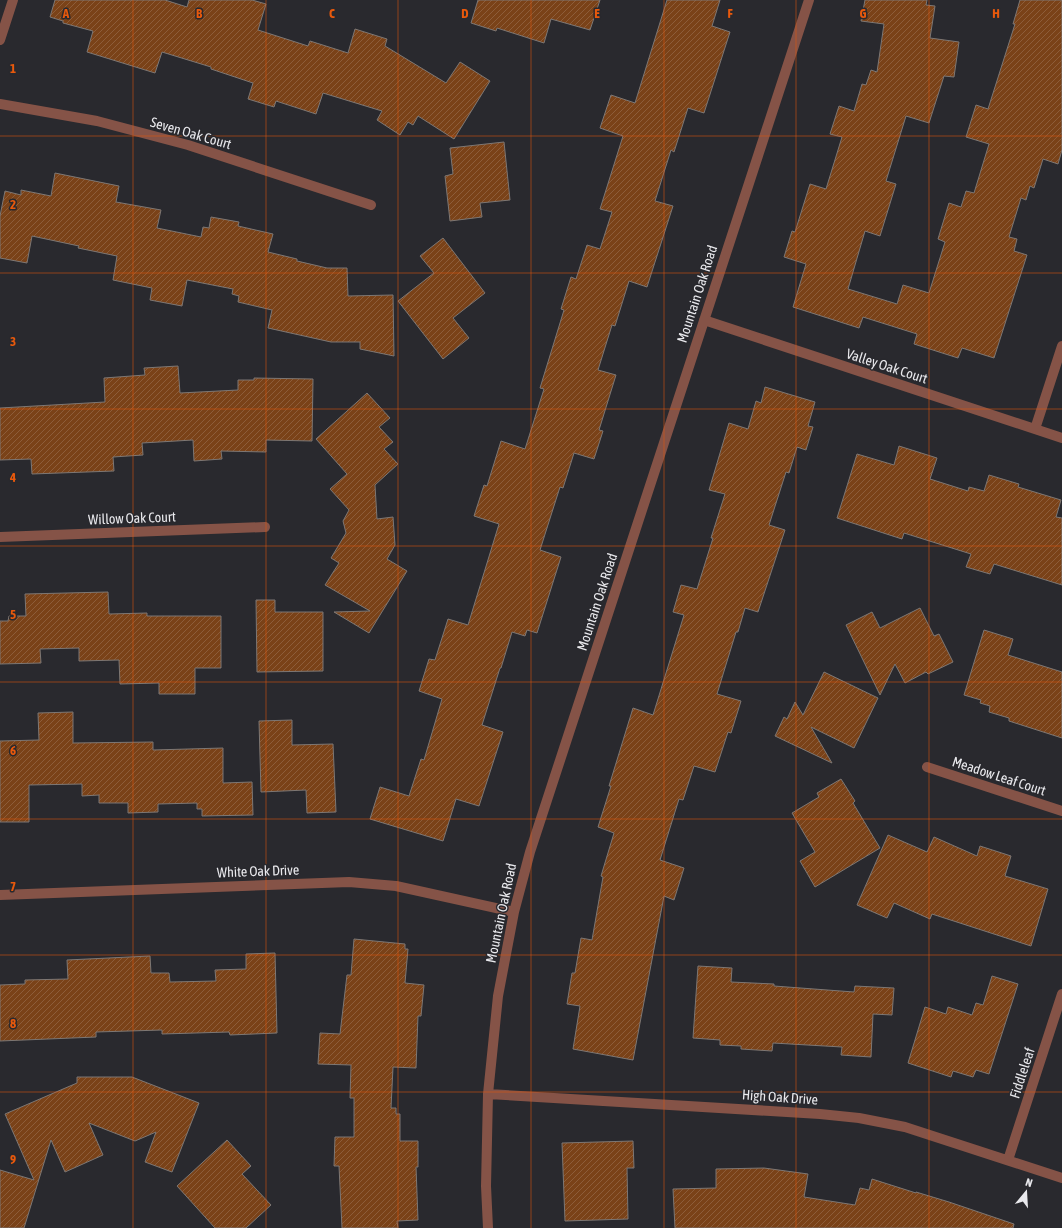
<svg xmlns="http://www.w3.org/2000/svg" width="1062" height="1228" font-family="'Asap Condensed',sans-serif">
	<defs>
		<pattern id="building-hatch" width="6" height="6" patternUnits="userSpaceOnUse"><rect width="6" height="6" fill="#7a4218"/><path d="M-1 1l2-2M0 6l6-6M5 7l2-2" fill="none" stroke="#8d5d3a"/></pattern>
	</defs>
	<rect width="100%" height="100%" fill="#29292e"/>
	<path fill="url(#building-hatch)" stroke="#7d7774" d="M 55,0 L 165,0 L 187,7 L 189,0 L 252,0 L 266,4 L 258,30 L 308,46 L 310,41 L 348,53 L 355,29 L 387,39 L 385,46 L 446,83 L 460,62 L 490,81 L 454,139 L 418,116 L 413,125 L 408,122 L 400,135 L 377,120 L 382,111 L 323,93 L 316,114 L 276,101 L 274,107 L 248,99 L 253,83 L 211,69 L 211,67 L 162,52 L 155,73 L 87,52 L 93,31 L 63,23 L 63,21 L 50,17 Z
		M 478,0 L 600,0 L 590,30 L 551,19 L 544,43 L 497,28 L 496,31 L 471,23 Z
		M 667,0 L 720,0 L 712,26 L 730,32 L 704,113 L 688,108 L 674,152 L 671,150 L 655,201 L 673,206 L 647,287 L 629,281 L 615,326 L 612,325 L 598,370 L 616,375 L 599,430 L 603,431 L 594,459 L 574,453 L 563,488 L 560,487 L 540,550 L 561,557 L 537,633 L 527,630 L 525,636 L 512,632 L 501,668 L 500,668 L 482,725 L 503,732 L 479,806 L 456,799 L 443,841 L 370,819 L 380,787 L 409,796 L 421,759 L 424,760 L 442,699 L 419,691 L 429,659 L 435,660 L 448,619 L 468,625 L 499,524 L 474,516 L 484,485 L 487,486 L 501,441 L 525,449 L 544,389 L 540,388 L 564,310 L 561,309 L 571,277 L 576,279 L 587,245 L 600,249 L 612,212 L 600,209 L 623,136 L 600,128 L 611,95 L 635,103 Z
		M 865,0 L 927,0 L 926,5 L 935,6 L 930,38 L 959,42 L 954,77 L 944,76 L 929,123 L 906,116 L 886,181 L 896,184 L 880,236 L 865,231 L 848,289 L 897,304 L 903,285 L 929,293 L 945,242 L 938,239 L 949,203 L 961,207 L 966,191 L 974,193 L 989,144 L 966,137 L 976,105 L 988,109 L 1015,24 L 1013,24 L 1020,0 L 1062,0 L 1062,150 L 1058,164 L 1043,159 L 1034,188 L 1030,186 L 1026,200 L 1021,198 L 1009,237 L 1017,239 L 1014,251 L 1027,255 L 994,358 L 962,348 L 958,358 L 914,344 L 917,334 L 863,317 L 859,328 L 793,307 L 806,264 L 784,257 L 792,231 L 795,232 L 810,184 L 826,189 L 842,137 L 830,134 L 839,106 L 854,111 L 862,84 L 866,85 L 871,70 L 877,72 L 884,24 L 861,21 Z
		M 504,142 L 510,200 L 480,203 L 482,217 L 450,221 L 445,176 L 453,174 L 450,148 Z
		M 55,173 L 119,186 L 116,202 L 161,210 L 157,228 L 201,237 L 203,227 L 209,228 L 211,217 L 239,222 L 238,226 L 273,234 L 268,252 L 297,259 L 297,261 L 327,268 L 347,268 L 348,296 L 393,295 L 394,356 L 360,349 L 360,342 L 331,342 L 268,328 L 272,310 L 238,302 L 239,296 L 232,294 L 233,289 L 187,280 L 182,306 L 150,300 L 152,288 L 113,280 L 117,256 L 78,248 L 79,246 L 32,236 L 27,263 L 0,258 L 0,216 L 5,191 L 21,195 L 21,190 L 51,196 Z
		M 443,238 L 485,293 L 453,318 L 469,338 L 443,359 L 398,301 L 434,273 L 420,256 Z
		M 178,366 L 180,393 L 238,390 L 238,380 L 254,380 L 254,378 L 313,379 L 312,441 L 266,440 L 266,452 L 221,451 L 222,459 L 194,461 L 193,440 L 142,443 L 143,455 L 113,457 L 114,471 L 32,474 L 31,459 L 0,460 L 0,408 L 105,402 L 104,378 L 145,375 L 144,368 Z
		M 765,387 L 815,402 L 808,426 L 813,427 L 806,450 L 797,447 L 789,473 L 786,472 L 769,525 L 785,530 L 758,612 L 745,608 L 738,632 L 736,632 L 717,694 L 741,701 L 731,733 L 728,732 L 715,772 L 694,766 L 683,800 L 679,799 L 660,860 L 684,868 L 674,900 L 664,896 L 633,1060 L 573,1049 L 580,1006 L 567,1004 L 572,973 L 575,973 L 581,938 L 592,940 L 603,877 L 601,876 L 614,833 L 598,827 L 611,786 L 609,786 L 633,708 L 653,715 L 684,615 L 673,612 L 681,585 L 697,589 L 713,538 L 711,538 L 725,494 L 709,490 L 729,423 L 748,429 L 756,401 L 761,403 Z
		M 367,393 L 390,418 L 379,427 L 393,442 L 384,449 L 398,464 L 375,485 L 377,519 L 393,517 L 395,545 L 387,559 L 407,571 L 369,633 L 334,612 L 370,611 L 325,585 L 339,563 L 331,558 L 346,533 L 343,521 L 349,510 L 330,489 L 347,474 L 316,439 Z
		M 899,446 L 937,458 L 930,479 L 968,491 L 969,487 L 984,491 L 989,475 L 1019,484 L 1018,487 L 1061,500 L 1056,517 L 1062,518 L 1062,585 L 994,564 L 990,574 L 966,567 L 971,554 L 904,533 L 902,539 L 837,518 L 857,454 L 894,465 Z
		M 108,592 L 109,614 L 147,613 L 147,616 L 221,616 L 221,668 L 195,668 L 195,694 L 159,694 L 159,683 L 120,684 L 119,660 L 79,661 L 79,648 L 40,649 L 41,663 L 0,664 L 0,621 L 8,621 L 9,616 L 26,616 L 25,594 Z
		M 256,600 L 275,600 L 275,612 L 323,612 L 323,671 L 257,672 Z
		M 920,608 L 934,636 L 939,634 L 953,662 L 928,674 L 926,672 L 905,683 L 895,664 L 880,695 L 846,625 L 872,612 L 880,628 Z
		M 984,630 L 1013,639 L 1008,655 L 1062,672 L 1062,738 L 1009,721 L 1009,718 L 989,712 L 990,706 L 980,703 L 981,700 L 964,695 Z
		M 824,672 L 878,698 L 854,748 L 811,727 L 832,763 L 775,736 L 784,717 L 787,719 L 795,702 L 803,715 Z
		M 73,712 L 73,743 L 153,742 L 153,750 L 223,748 L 223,783 L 252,782 L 253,815 L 202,816 L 202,809 L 197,809 L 197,803 L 158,804 L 158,812 L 128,813 L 128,803 L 99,803 L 99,795 L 82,796 L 82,784 L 29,785 L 29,822 L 0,822 L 0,741 L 39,740 L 38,713 Z
		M 292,720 L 292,745 L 333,744 L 336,812 L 307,813 L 306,790 L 261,792 L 259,721 Z
		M 841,779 L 855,801 L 853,803 L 880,848 L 815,887 L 800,861 L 815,852 L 792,813 L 819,797 L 817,793 Z
		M 888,835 L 927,852 L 934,837 L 977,856 L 980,846 L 1011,856 L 1005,876 L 1048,889 L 1031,946 L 932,914 L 930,919 L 894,903 L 887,918 L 857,905 Z
		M 354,939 L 405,944 L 405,949 L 408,949 L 405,983 L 424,985 L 421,1016 L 418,1016 L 416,1068 L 393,1067 L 391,1108 L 396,1108 L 396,1114 L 400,1114 L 400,1141 L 418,1141 L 418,1167 L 416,1167 L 418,1220 L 397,1221 L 398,1228 L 342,1228 L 339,1166 L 334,1166 L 335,1137 L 354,1137 L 354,1098 L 350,1098 L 351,1065 L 318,1064 L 320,1033 L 340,1034 L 347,975 L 351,975 Z
		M 275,953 L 277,1033 L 230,1035 L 229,1032 L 162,1034 L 162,1030 L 96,1032 L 96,1037 L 0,1041 L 0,985 L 25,984 L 25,980 L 68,979 L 67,960 L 150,956 L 151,973 L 169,973 L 170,982 L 216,981 L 215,970 L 246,969 L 246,954 Z
		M 698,966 L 732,968 L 731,982 L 774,984 L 774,986 L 854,992 L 855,986 L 894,988 L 892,1015 L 873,1014 L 871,1057 L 841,1055 L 842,1047 L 773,1043 L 772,1051 L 741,1049 L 741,1046 L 720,1045 L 720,1040 L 693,1038 Z
		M 992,976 L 1018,984 L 989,1074 L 976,1070 L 973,1077 L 953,1071 L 951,1077 L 908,1063 L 925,1007 L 946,1014 L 948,1007 L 972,1015 L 976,1003 L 983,1005 Z
		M 77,1077 L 132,1077 L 199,1103 L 172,1172 L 145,1162 L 156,1132 L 135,1141 L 89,1123 L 103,1155 L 65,1172 L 51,1140 L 24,1228 L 0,1228 L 0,1170 L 34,1180 L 5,1114 L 77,1083 Z
		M 227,1140 L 251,1166 L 242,1174 L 271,1205 L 246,1228 L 215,1228 L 177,1186 Z
		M 633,1141 L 634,1168 L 627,1168 L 628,1219 L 565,1221 L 562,1143 Z
		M 764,1168 L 808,1174 L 804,1197 L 855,1205 L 860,1188 L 869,1190 L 872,1179 L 916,1193 L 916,1192 L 949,1202 L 1014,1224 L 1013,1228 L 675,1228 L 673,1189 L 716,1188 L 716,1169 Z"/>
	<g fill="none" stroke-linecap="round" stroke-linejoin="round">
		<path stroke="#855347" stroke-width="10" d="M 0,40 L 13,0
			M 0,104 L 97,121 L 188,145 L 371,205
			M 704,320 L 1062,438
			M 1035,429 L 1062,346
			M 0,537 L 265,527
			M 927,767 L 1062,811
			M 0,895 L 349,882 L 396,886 L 514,912
			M 488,1094 L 820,1114 L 859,1118 L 905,1127 L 1062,1178
			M 1008,1160 L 1062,994
			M 488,1228 L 486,1186 L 488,1094 L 498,996 L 514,912 L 530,852 L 809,0"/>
	</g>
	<path fill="none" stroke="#e8590c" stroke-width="1" stroke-opacity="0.55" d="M 133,0 L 133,1228M 266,0 L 266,1228M 398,0 L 398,1228M 531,0 L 531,1228M 664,0 L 664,1228M 796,0 L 796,1228M 929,0 L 929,1228M 0,136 L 1062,136M 0,273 L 1062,273M 0,409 L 1062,409M 0,546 L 1062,546M 0,682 L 1062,682M 0,819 L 1062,819M 0,955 L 1062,955M 0,1092 L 1062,1092"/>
	<g text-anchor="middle" stroke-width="3" stroke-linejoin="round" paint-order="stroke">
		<g font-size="14" fill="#e9e9ed" stroke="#29292e">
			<text transform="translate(191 133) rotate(16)" y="5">Seven Oak Court</text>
			<text transform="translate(697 294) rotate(-72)" y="5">Mountain Oak Road</text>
			<text transform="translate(887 366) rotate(18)" y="5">Valley Oak Court</text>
			<text transform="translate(132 518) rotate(-2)" y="5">Willow Oak Court</text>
			<text transform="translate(597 602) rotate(-72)" y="5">Mountain Oak Road</text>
			<text transform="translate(999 776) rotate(18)" y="5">Meadow Leaf Court</text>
			<text transform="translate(258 871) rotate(-2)" y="5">White Oak Drive</text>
			<text transform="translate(501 913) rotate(-78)" y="5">Mountain Oak Road</text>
			<text transform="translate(1022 1073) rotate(-72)" y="5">Fiddleleaf</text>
			<text transform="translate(780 1097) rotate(4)" y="5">High Oak Drive</text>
		</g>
	</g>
	<g font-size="13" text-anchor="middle" font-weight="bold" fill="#e8590c" stroke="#29292e" stroke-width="3" stroke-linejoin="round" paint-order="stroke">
		<text x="66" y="18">A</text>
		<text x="199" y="18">B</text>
		<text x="332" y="18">C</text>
		<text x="465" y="18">D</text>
		<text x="597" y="18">E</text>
		<text x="730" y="18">F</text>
		<text x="863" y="18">G</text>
		<text x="996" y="18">H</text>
		<text x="13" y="73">1</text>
		<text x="13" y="209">2</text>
		<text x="13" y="346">3</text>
		<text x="13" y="482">4</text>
		<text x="13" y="619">5</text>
		<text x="13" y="755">6</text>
		<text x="13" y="891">7</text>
		<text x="13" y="1028">8</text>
		<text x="13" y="1164">9</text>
	</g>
	<g transform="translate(1026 1192) rotate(18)" stroke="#29292e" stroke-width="3" paint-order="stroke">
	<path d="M0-3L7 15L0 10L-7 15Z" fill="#e9e9ed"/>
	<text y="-6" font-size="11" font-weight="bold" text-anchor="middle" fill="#e9e9ed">N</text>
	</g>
</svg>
